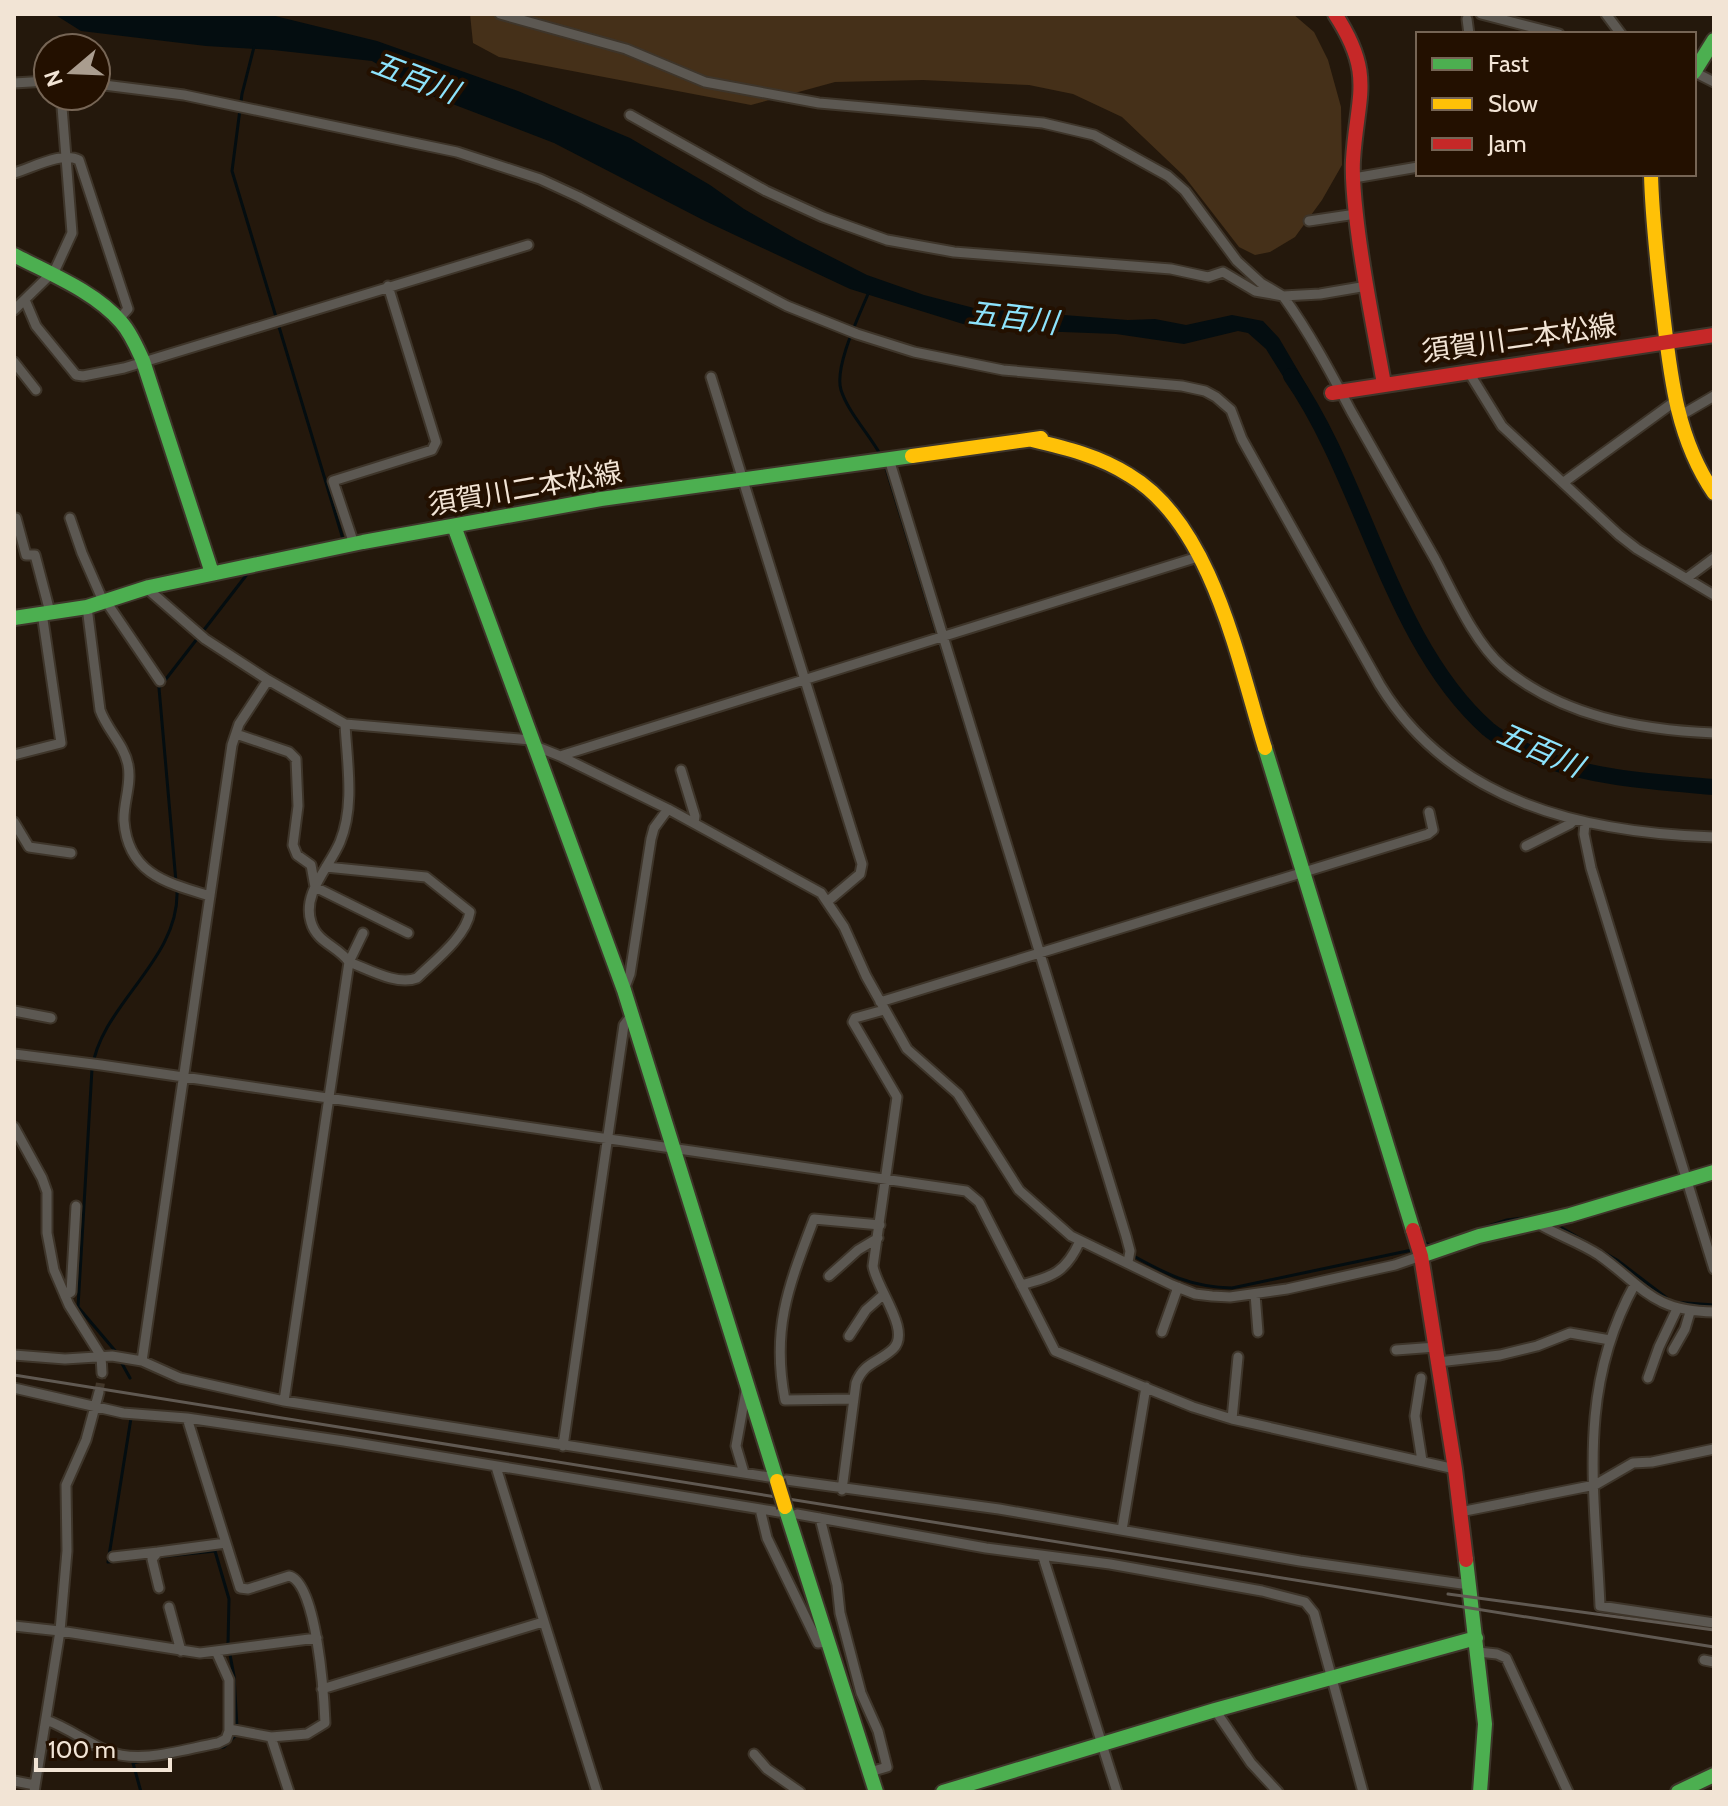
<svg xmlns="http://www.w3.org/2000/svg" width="1728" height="1806" font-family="Cabin,'Noto Sans JP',sans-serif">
	<rect width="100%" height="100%" fill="#24180c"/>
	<path fill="#453019" d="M 470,14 L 1293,14 L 1314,32 L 1328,60 L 1341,107 L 1342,165 L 1322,200 L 1295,237 L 1270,252 L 1255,255 L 1239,247 L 1184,176 L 1122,117 L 1073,94 L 1029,85 L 923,80 L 835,82 L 751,105 L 499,57 L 473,43 Z"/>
	<path fill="#040d10" d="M 54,14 L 267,14 L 377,41 L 518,91 L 630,138 L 710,185 L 744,209 L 796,239 L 867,275 L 924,295 L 974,308 L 1128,320 L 1155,319 L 1186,325 L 1232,315 L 1263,321 L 1279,338 L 1310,391 L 1294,394 L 1266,349 L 1248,333 L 1238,331 L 1184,344 L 1116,334 L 1008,330 L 963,324 L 850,289 L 705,221 L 554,143 L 429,95 L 372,61 L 273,50 L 206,46 L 81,31 Z"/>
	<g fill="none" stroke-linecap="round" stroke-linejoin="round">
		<path stroke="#040d10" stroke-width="3" d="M 254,47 L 242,94 L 232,171 L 343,539 L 256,557
			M 868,294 C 859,316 834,367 841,390 C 848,412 868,433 880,454
			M 885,465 L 1025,920
			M 176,882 L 159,688 L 248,573
			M 1562,1228 L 1617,1260 L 1672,1302 L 1714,1305
			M 1119,1229 L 1125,1249
			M 1479,1229 L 1507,1220 L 1537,1216
			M 1422,1242 L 1430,1245 L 1464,1234
			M 1130,1254 C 1166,1274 1190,1287 1232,1288 L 1412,1250 L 1411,1247
			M 117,1353 L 78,1307 L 92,1069 C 101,1004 180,960 177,890
			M 120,1360 L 130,1378
			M 131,1418 L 108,1562 L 150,1558
			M 158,1557 L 215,1551 L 229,1599 L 228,1644 L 234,1676 L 237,1727
			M 217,1748 L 224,1747 L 236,1735
			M 141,1792 L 133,1763 L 146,1760"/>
		<path stroke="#040d10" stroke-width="16" d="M 1291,376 C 1365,482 1390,642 1488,729 C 1501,740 1525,751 1541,758 C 1596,779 1656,782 1714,787"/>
		<path stroke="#43372a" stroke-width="9" stroke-dasharray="9 4.5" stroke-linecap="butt" d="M 99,1392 L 102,1373"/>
		<defs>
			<path id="street" d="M 500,14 L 626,49 L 705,82 L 819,103 L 1043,123 L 1094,135 L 1168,176 L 1185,191 L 1237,261 L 1261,283 L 1283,296 L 1320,294 L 1367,286
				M 1481,14 L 1559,34
				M 1606,14 L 1621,34
				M 1467,19 L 1469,34
				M 1694,72 L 1714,82
				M 14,83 L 48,81
				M 96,84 L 184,95 L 457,152 L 540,179 L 579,197 L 787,306 L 857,334 L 914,352 L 1003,370 L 1182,386 L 1205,391 L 1216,397 L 1231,410 L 1242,439 L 1380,685 C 1452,803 1585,833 1714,837
				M 630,115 L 766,191 L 823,217 L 887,240 L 954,252 L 1171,269 L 1208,277 L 1223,272 L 1255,291 L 1283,296 C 1309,332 1330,371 1351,411 C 1379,460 1407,510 1435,559 C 1453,593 1474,642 1503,667 C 1561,716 1640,730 1714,733
				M 14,173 C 32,168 62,151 79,160 L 128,309 L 119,319
				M 1354,178 L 1418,167
				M 1309,221 L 1356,214
				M 25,300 L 36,326 L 72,370 L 76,375 L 83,376 L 124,368 L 528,245
				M 14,310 L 55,270 L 72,233 L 62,107
				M 14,362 L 36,390
				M 1468,371 L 1502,426 L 1619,535 L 1637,549 L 1714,595
				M 711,377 L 862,864 L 860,874 L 828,901
				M 1678,417 L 1714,396
				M 889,459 L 1126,1236 L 1130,1251 L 1128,1262
				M 1564,482 L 1674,402
				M 16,518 L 26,555 L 35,555 L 50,612
				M 70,518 L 82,553 L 103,601
				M 354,544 L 333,481 L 432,450 L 436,442 L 388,286
				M 1687,578 L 1714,558
				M 149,587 L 151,592 L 205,639 L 268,680 L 345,724 L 531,740
				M 105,600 L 160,681
				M 87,607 L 100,710 C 107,730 124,744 128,765 C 132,784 123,803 124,821 C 128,874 167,883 210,896
				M 236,734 L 289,752 L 296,759 L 298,806 L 293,845 L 297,855 L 311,865 L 315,887 L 408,933
				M 535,746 L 560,756 L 668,809 L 821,893 L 844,927 L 866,976 L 907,1049 L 958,1094 L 1019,1190 L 1071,1236 L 1172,1285 L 1195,1294 L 1212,1296 L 1230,1297 L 1287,1289 L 1395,1265 L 1421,1256
				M 14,755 L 61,743 L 42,613
				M 560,756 L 1201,556
				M 681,770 L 695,816 L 694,823
				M 14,822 L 29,847 L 71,853
				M 1585,823 L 1584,834 L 1591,868 L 1714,1269
				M 1526,846 L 1570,824 L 1574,820
				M 326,867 L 426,877 L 470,912 C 466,937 434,961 417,978 C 397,986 368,969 349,962 L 363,933
				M 624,990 L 630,974 L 651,839 L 654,828 L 668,809
				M 880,1002 L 1428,834 L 1433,830 L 1429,812
				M 14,1011 L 51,1018
				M 14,1054 L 101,1065 L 966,1191 L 979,1202 L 1055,1351 L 1193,1407 L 1232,1419 L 1455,1469
				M 14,1127 L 42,1178 L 47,1192 L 47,1233 L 54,1270 L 69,1305 L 101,1356 L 102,1373
				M 1537,1223 C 1557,1235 1579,1242 1599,1255 C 1645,1288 1652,1311 1714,1312
				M 829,1276 L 858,1250 L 878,1238
				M 1635,1284 C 1576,1390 1595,1491 1600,1606 L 1714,1623
				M 1021,1285 C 1053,1277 1066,1272 1080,1241
				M 1255,1294 L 1258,1332
				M 65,1296 L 71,1292 L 76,1206
				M 1162,1332 L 1178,1287
				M 849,1336 L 866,1310 L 883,1295
				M 1396,1350 L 1436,1347
				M 1673,1350 L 1685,1329 L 1690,1312
				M 14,1355 L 65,1359 L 112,1356 L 142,1361 L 180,1378 L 284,1401 L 769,1477
				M 142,1361 L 232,745 L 239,724 L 268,680
				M 1438,1362 L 1500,1355 L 1537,1346 L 1570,1333 L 1610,1340
				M 1421,1378 L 1415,1416 L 1422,1461
				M 1648,1378 L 1659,1347 L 1677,1309
				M 14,1388 L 123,1413 L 187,1418 L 344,1441 L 779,1512
				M 854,1399 L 785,1400 C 771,1328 789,1285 814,1219 L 880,1225
				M 284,1401 L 349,962 C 338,946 317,943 311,922 C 302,893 329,868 340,842 C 355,806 347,762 345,724
				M 187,1418 L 240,1588 L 248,1589 L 289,1576 C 317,1582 324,1697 325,1723 L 307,1734 L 271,1737 L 289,1792
				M 1232,1419 L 1238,1357
				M 563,1446 L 624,1025 L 631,1016
				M 496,1467 L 597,1792
				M 744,1473 L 736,1446 L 746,1391
				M 786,1480 L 999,1509 L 1300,1561 L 1469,1585
				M 842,1490 L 856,1383 C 864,1362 878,1363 893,1349 C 912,1331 876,1288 873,1266 L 897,1097 L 853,1022 L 855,1018 L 884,1010
				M 760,1509 L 767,1538 L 818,1643 L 828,1642
				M 1460,1512 L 1595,1485 L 1633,1463 L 1652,1462 L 1714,1449
				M 797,1514 L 986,1548 L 1110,1564 L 1262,1591 L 1305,1602 L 1314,1613 L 1363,1792
				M 820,1518 L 837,1585 L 840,1613 L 861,1693 L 878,1731 L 887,1767 L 870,1772
				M 1122,1530 L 1146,1387
				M 113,1557 L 158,1552
				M 1043,1557 L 1117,1792
				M 159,1588 L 152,1559 L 158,1552 L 226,1543
				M 169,1607 L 181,1651
				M 14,1626 L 60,1631 L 200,1653 L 317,1638
				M 1478,1652 L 1497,1654 L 1506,1658 L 1568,1792
				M 1704,1660 L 1714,1662
				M 322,1689 L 543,1622
				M 1215,1710 L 1251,1763 L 1278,1792
				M 46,1720 C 67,1727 86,1742 107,1751 C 140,1765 184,1749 218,1743 L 226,1739 L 229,1731 L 229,1680 L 216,1651
				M 229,1729 L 271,1737
				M 754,1754 L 767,1769 L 800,1792
				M 14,1781 L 35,1785
				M 34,1792 L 60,1631 L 67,1551 L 66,1485 L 86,1440 L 99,1392"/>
			<path id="fast" d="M 1694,72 L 1714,40
				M 14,255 C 50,274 94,291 121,322 C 131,333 137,348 143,361 L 212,573
				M 454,526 L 624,990 L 777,1481
				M 14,618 L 87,607 L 149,587 L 363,542 L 601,499 L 912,456
				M 1265,748 L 1413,1230
				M 1421,1256 L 1479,1236 L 1570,1215 L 1714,1172
				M 785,1507 L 876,1792
				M 1466,1560 L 1485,1724 L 1480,1792
				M 943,1792 L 1215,1710 L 1476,1638
				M 1678,1792 L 1714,1775"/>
			<path id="slow" d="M 1651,174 C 1652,218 1657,261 1662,304 C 1670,371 1675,436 1714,493
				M 1032,440 C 1066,448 1099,456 1129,475 C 1212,524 1238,661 1265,748
				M 912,456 L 1041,438"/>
			<path id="jam" d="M 1335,14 C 1375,75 1357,95 1353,160 C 1352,178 1354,197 1356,215 C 1362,272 1374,328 1384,384
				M 1332,393 L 1714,335
				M 1413,1230 L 1421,1256 L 1455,1469 L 1466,1560"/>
		</defs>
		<use href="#street" stroke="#3e352a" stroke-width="13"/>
		<use href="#fast" stroke="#3e352a" stroke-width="18"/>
		<use href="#slow" stroke="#3e352a" stroke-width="18"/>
		<use href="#jam" stroke="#3e352a" stroke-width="18"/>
		<use href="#street" stroke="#5c5852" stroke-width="9"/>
		<use href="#fast" stroke="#4caf50" stroke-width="14"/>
		<use href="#slow" stroke="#ffc107" stroke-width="14"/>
		<use href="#jam" stroke="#c62828" stroke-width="14"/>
		<path stroke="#605952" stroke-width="3" d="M 14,1375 L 1714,1647
			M 1448,1594 L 1714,1630"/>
		<defs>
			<path id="slow-bridge" d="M 777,1481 L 785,1507"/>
		</defs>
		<use href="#slow-bridge" stroke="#3e352a" stroke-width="18" stroke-linecap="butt"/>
		<use href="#slow-bridge" stroke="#ffc107" stroke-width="14"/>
	</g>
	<g text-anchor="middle" stroke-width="8" stroke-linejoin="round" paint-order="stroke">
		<g font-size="28" fill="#f2e4d5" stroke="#231000">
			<text transform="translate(1519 338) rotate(-8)" y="10">須賀川二本松線</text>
			<text transform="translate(525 488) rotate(-10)" y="10">須賀川二本松線</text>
		</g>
		<g font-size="30" font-style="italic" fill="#8de3fc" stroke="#231000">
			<text transform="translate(415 78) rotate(21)" y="10">五百川</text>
			<text transform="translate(1013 318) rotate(7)" y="10">五百川</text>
			<text transform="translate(1540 750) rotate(24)" y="10">五百川</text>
		</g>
	</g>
	<rect width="1728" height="1806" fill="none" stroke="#f2e4d5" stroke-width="32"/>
	<rect x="1416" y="32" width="280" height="144" fill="#231000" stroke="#766555" stroke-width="2"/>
	<rect x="1432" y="58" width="40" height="12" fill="#4caf50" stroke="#766555" stroke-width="2"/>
	<text x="1488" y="72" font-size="24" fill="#f2e4d5">Fast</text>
	<rect x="1432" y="98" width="40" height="12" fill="#ffc107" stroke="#766555" stroke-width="2"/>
	<text x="1488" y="112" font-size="24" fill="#f2e4d5">Slow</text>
	<rect x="1432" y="138" width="40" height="12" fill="#c62828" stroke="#766555" stroke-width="2"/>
	<text x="1488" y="152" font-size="24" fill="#f2e4d5">Jam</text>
	<g transform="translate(72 72) rotate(251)"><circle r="38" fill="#231000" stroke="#766555" stroke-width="2"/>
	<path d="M0-6L14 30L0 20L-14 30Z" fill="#aa9d8f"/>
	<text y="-12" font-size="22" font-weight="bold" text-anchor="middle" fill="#f2e4d5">N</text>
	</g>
	<path d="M36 1758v12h134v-12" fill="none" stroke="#f2e4d5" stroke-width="4"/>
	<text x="48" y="1758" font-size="24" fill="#f2e4d5" stroke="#231000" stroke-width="6" paint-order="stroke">100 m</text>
</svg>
